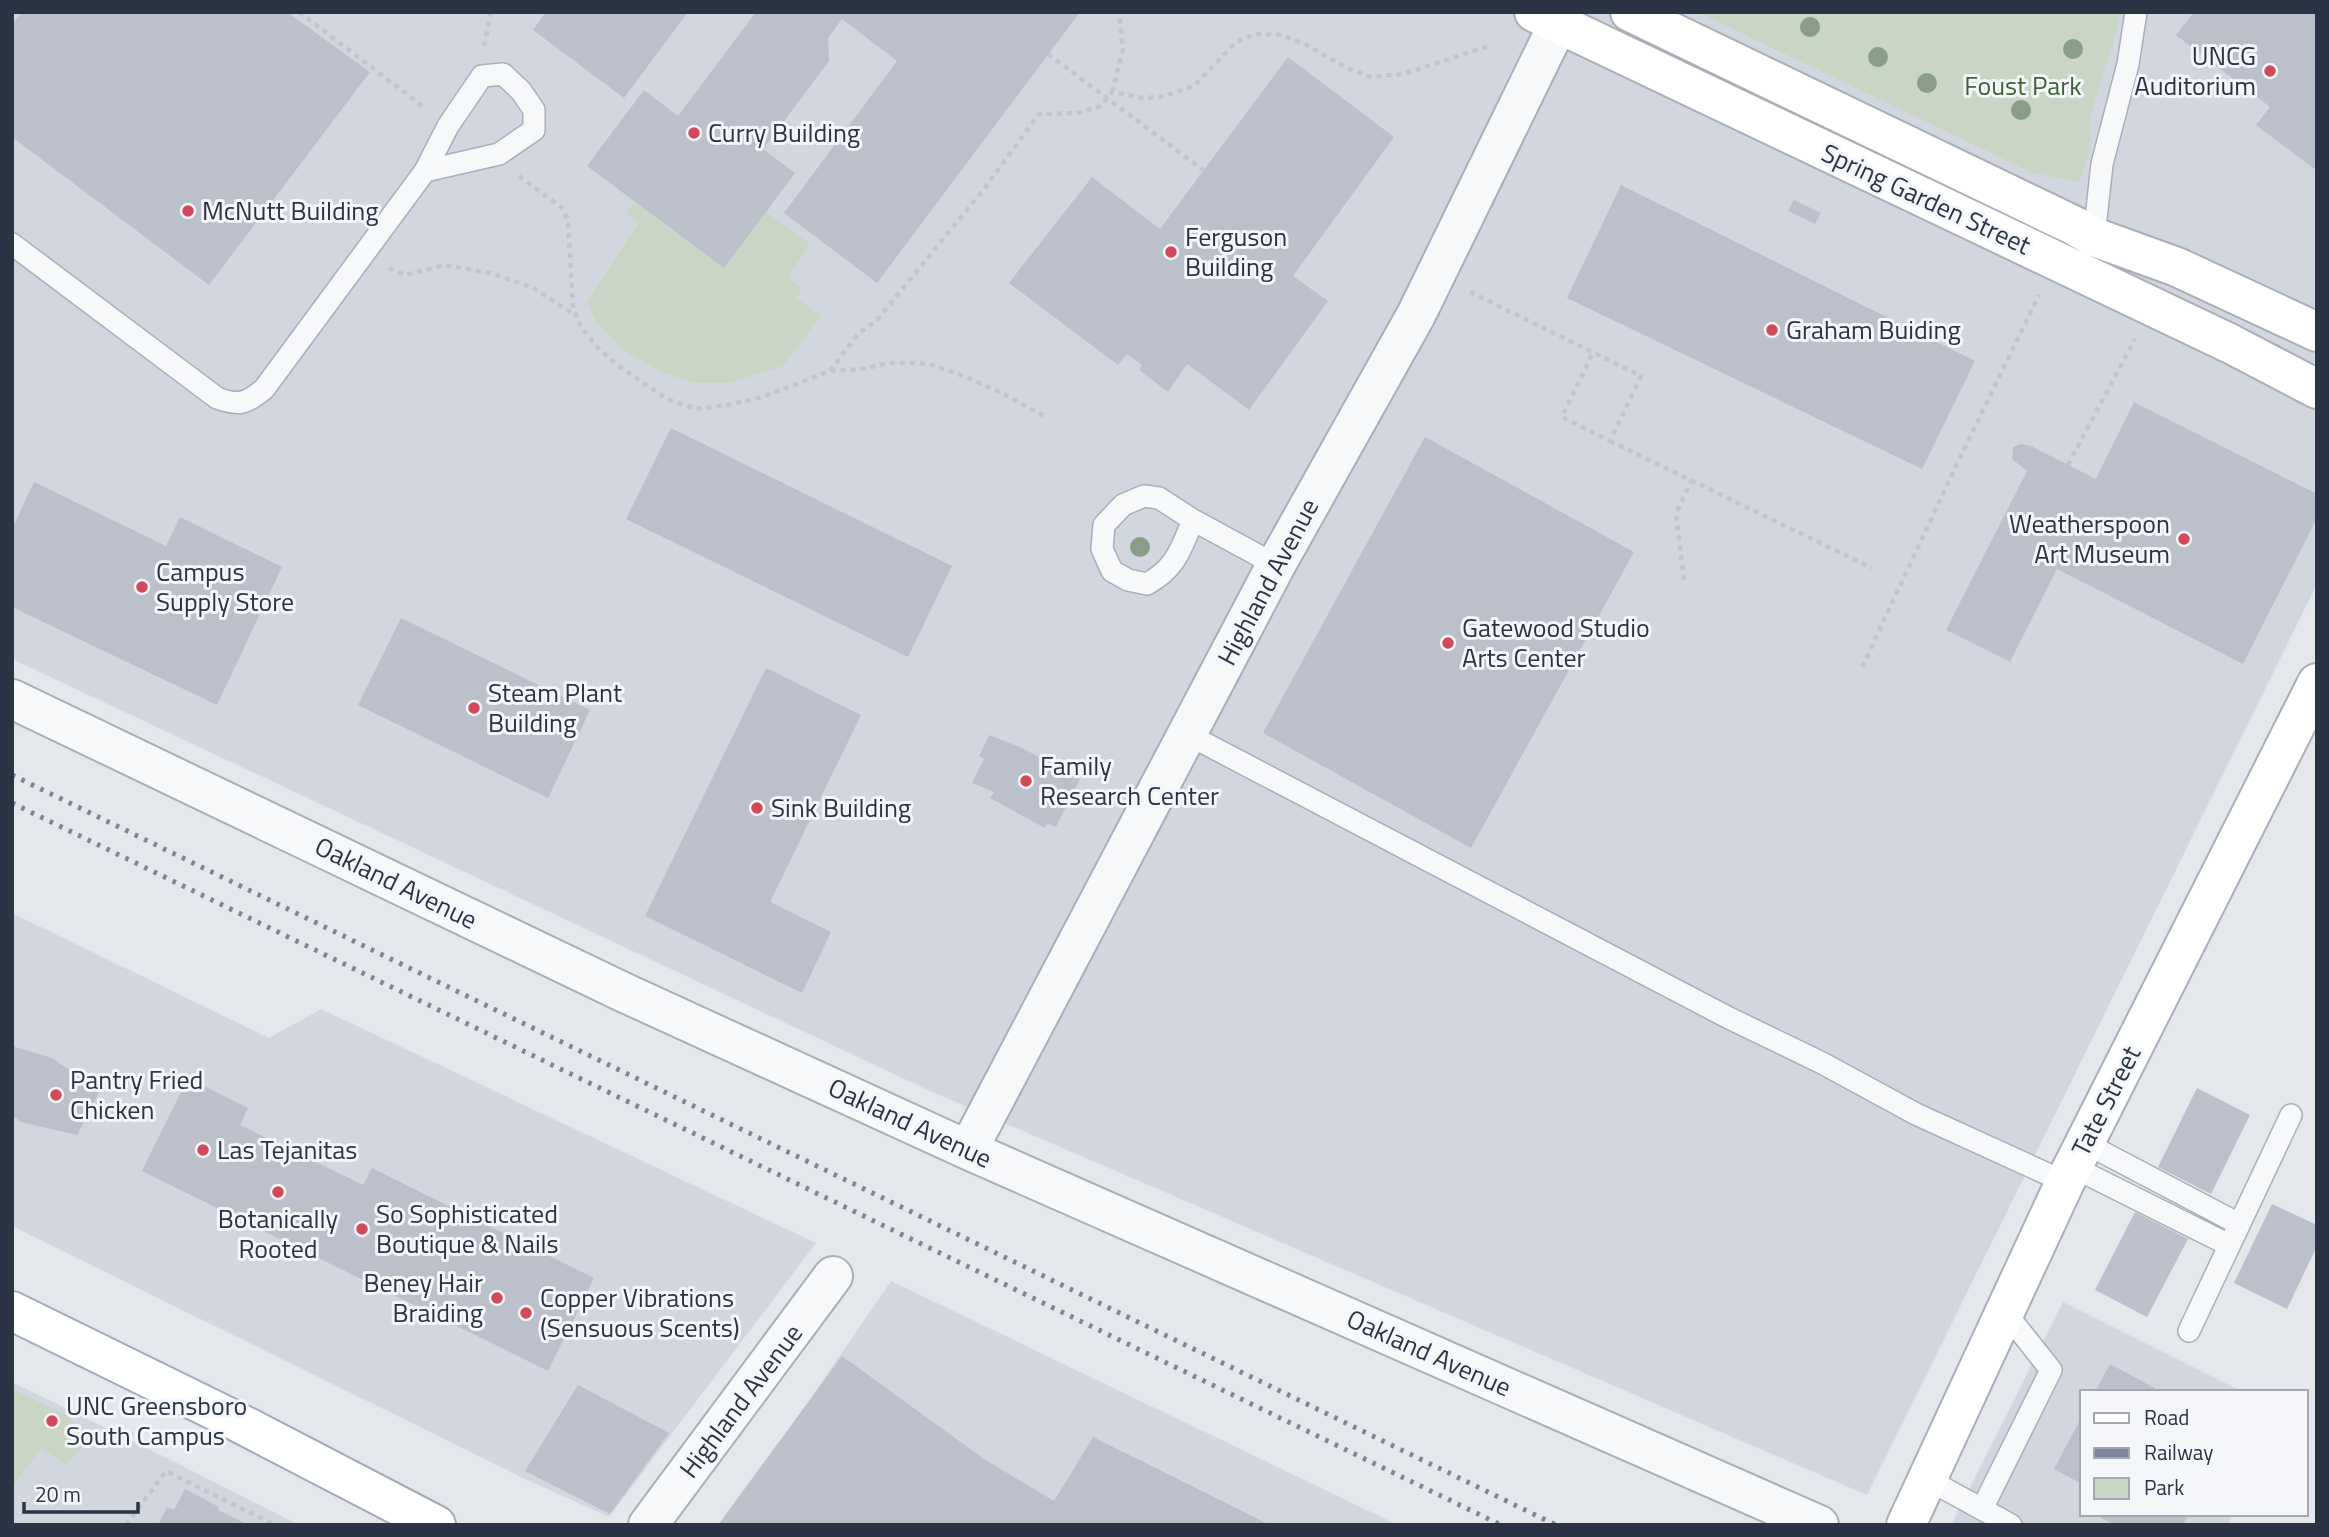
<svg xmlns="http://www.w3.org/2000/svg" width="2329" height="1537" font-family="'Titillium Web',sans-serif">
	<rect width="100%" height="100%" fill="#e4e7ec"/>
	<path fill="#d2d6de" d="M 12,12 L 2317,12 L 2317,584 L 1867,1495 L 928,1090 L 12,659 Z
		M 12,913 L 269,1038 L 321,1009 L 816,1243 L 609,1517 L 521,1477 L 12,1226 Z
		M 891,1281 L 1398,1525 L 724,1525 Z
		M 2063,1302 L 2243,1392 L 2082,1392 L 2082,1514 L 2233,1514 L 2228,1525 L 1951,1525 Z
		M 12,1382 L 173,1461 L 299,1525 L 12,1525 Z"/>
	<path fill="#c9d6c5" d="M 1698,12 L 2120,12 L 2118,27 L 2090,117 L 2090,151 L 2079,182 L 2033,173 Z
		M 635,202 L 724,268 L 766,212 L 810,244 L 788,277 L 802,289 L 796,298 L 821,316 L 783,366 L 728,383 L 695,383 L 662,372 L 623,350 L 597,323 L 587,302 L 639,223 L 626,213 Z
		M 12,1389 L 70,1417 L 72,1423 L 86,1430 C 86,1448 77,1454 65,1464 L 42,1448 L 12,1487 Z"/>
	<path fill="#bbc0ca" d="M 22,12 L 287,12 L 370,72 L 209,285 L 12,137 L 12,24 Z
		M 546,12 L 688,12 L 624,98 L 533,30 Z
		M 756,12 L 1080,12 L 877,283 L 784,213 L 897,61 L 842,19 L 828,38 L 829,61 L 763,149 L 795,173 L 724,268 L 587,166 L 644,90 L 678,116 Z
		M 2194,12 L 2317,12 L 2317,171 L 2256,125 L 2270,107 L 2176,35 Z
		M 1288,57 L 1394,137 L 1293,276 L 1328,301 L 1249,410 L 1187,364 L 1168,392 L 1139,370 L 1142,365 L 1127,354 L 1118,365 L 1009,283 L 1092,177 L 1160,229 Z
		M 1621,185 L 1975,361 L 1922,469 L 1567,298 Z
		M 1794,200 L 1821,213 L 1815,224 L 1788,211 Z
		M 2134,402 L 2317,494 L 2317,518 L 2243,664 L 2057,569 L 2010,662 L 1946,630 L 2027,471 L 2012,459 L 2013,447 L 2021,444 L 2031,446 L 2096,479 Z
		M 671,428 L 952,566 L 908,657 L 626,519 Z
		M 1425,437 L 1634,552 L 1471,848 L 1263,733 Z
		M 34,482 L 166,546 L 180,517 L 282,567 L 217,705 L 12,607 L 12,529 Z
		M 401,618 L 590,710 L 548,798 L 358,705 Z
		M 766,668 L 861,715 L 770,902 L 831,932 L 802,993 L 645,916 Z
		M 989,735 L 1020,747 L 1080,779 L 1056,827 L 1048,823 L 1045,828 L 990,798 L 994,792 L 972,783 L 984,759 L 979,756 Z
		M 12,1046 L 52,1058 L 100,1091 L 77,1135 L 21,1122 L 12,1115 Z
		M 188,1078 L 248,1108 L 240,1125 L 363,1185 L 372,1168 L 594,1278 L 548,1371 L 142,1171 Z
		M 2197,1088 L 2250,1115 L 2211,1194 L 2158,1167 Z
		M 2272,1204 L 2317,1225 L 2317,1246 L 2287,1309 L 2234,1283 Z
		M 2135,1212 L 2188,1239 L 2147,1317 L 2095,1290 Z
		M 842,1356 L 984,1459 L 1054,1501 L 1093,1437 L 1270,1525 L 718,1525 Z
		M 2110,1364 L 2162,1392 L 2095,1392 Z
		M 578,1385 L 669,1433 L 610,1514 L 525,1471 Z
		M 2082,1416 L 2082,1484 L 2054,1469 Z
		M 185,1489 L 219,1507 L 218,1510 L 248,1525 L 158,1525 L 167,1507 L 174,1510 Z
		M 2094,1514 L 2189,1514 L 2183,1525 L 2114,1525 Z"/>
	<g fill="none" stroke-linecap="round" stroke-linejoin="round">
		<defs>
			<path id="lane" d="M 2091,243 L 2094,237 L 2102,164 L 2128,64 L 2136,12
				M 12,244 L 217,398 C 239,406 246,404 264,389 L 425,171 L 448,126 L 482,76 L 503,74 L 521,91 L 534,110 L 534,130 L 499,154 L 425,171
				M 1193,520 C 1181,549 1176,568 1147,584 L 1128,580 L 1112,571 L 1102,549 L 1104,525 L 1123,505 L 1144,496 L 1159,498 L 1193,520 L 1276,565
				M 1187,734 L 1729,1018 L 1822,1063 L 1916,1114 L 2065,1182
				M 2085,1143 L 2239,1224
				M 2073,1167 L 2229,1245
				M 2189,1331 L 2291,1115
				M 1927,1479 L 2011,1525
				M 1982,1509 L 2051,1370 L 2005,1312"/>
			<path id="street" d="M 12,699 L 625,993 L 968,1150 L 1819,1525
				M 968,1150 L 1276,565 L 1416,315 L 1564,12
				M 648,1525 L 833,1276"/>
			<path id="secondary" d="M 1534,12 L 2231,344 L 2317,389
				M 1630,12 L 2075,226 L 2094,237 L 2177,267 L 2317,332
				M 1906,1525 L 2065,1182 L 2317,683"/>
			<path id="primary" d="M 12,1311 L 228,1417 L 436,1525"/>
		</defs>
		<use href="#lane" stroke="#a9aeb7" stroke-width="24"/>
		<use href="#street" stroke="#a9aeb7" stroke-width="42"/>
		<use href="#secondary" stroke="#a9aeb7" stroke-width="42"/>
		<use href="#primary" stroke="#a3abb8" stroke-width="42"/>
		<path stroke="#c2c5cb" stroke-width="4.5" stroke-dasharray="5 5" stroke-linecap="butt" d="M 299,12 L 425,108
			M 484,46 L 491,12
			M 1112,92 L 1123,49 L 1119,12
			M 519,176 L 562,208 L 568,220 L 573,308 L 581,327 L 597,347 L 620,367 L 667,399 L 696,409 L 728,405 L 762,397 L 830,371 L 862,369 L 889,363 L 917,363 L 933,365 L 966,377 L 1002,393 L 1044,416
			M 389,268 L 405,275 L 445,265 L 490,273 L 532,287 L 576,316
			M 1470,292 L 1641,376 L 1610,441 L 1562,417 L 1593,352
			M 830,371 L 858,334 L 877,320 L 984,189 L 1039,114 L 1078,113 L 1101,106 L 1112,92 L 1143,98 L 1161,97 L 1194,86 L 1236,42 L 1255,34 L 1281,35 L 1307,45 L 1343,66 L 1371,77 L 1403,74 L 1489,46
			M 1610,441 L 1872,568
			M 2068,465 L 2135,339
			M 1684,580 L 1676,514 L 1691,481
			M 1862,667 L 1955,468 L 2039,295
			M 126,1525 L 166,1471 L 275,1525"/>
		<use href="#lane" stroke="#f7f8fa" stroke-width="21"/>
		<use href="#street" stroke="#f7f8fa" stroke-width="38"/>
		<use href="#secondary" stroke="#fff" stroke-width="38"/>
		<use href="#primary" stroke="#fff" stroke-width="38"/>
		<path stroke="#7d8696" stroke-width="5" stroke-dasharray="3.5 7" stroke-linecap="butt" d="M 12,775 L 1556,1525
			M 12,803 L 1501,1525"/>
		<path stroke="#c2c5cb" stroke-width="4.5" stroke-dasharray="5 5" stroke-linecap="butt" d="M 1048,54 L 1203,170"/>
	</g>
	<g fill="#899d89">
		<circle cx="1810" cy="27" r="10"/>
		<circle cx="2073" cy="49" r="10"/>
		<circle cx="1878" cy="57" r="10"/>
		<circle cx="1927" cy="83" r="10"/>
		<circle cx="2021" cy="110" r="10"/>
		<circle cx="1140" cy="547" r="10"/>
	</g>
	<g fill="#d1495b" stroke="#f4f6f9" stroke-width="2.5">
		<circle cx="2270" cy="71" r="7"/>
		<circle cx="694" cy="133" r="7"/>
		<circle cx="188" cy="211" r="7"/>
		<circle cx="1171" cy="252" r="7"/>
		<circle cx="1772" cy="330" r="7"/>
		<circle cx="2184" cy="539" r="7"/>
		<circle cx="142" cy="587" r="7"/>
		<circle cx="1448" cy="643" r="7"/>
		<circle cx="474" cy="708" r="7"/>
		<circle cx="1026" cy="781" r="7"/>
		<circle cx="757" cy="808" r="7"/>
		<circle cx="56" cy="1095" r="7"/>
		<circle cx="203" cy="1150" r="7"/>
		<circle cx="278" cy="1192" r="7"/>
		<circle cx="362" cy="1229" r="7"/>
		<circle cx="497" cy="1298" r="7"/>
		<circle cx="526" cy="1313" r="7"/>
		<circle cx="52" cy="1421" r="7"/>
	</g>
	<g text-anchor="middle" stroke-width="6" stroke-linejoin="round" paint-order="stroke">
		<g font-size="26" fill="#2b3445" stroke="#f4f6f9" text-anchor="start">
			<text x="2256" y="65" text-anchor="end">UNCG<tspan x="2256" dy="30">Auditorium</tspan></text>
			<text x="708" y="142">Curry Building</text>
			<text x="202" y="220">McNutt Building</text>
			<text x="1185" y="246">Ferguson<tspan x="1185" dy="30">Building</tspan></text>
			<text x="1786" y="339">Graham Buiding</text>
			<text x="2170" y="533" text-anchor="end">Weatherspoon<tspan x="2170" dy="30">Art Museum</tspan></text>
			<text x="156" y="581">Campus<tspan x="156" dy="30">Supply Store</tspan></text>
			<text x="1462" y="637">Gatewood Studio<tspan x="1462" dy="30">Arts Center</tspan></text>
			<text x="488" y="702">Steam Plant<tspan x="488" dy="30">Building</tspan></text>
			<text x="1040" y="775">Family<tspan x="1040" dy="30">Research Center</tspan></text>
			<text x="771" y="817">Sink Building</text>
			<text x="70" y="1089">Pantry Fried<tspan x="70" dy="30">Chicken</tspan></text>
			<text x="217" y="1159">Las Tejanitas</text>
			<text x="376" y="1223">So Sophisticated<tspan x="376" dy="30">Boutique &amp; Nails</tspan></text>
			<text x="278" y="1228" text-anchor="middle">Botanically<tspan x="278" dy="30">Rooted</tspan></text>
			<text x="483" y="1292" text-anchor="end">Beney Hair<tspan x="483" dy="30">Braiding</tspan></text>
			<text x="540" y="1307">Copper Vibrations<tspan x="540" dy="30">(Sensuous Scents)</tspan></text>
			<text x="66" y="1415">UNC Greensboro<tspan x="66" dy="30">South Campus</tspan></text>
		</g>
		<g font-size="26" fill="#3f6138" stroke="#f4f6f9">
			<text x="2023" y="95">Foust Park</text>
		</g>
		<g font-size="26" fill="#2b3445" stroke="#f4f6f9">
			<text transform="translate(1926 199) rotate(25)" y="9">Spring Garden Street</text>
			<text transform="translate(1268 582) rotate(-62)" y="9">Highland Avenue</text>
			<text transform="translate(396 883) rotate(26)" y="9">Oakland Avenue</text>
			<text transform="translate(2106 1101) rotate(-63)" y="9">Tate Street</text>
			<text transform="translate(910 1123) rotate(25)" y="9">Oakland Avenue</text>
			<text transform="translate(1429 1353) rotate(24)" y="9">Oakland Avenue</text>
			<text transform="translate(741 1401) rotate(-53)" y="9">Highland Avenue</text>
		</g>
	</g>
	<rect width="2329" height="1537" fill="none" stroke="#2b3445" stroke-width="28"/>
	<rect x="2080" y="1390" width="228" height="126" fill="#f4f6f9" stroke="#a4a8b1" stroke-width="2"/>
	<rect x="2094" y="1413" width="35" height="10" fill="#ffffff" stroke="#a4a8b1" stroke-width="2"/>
	<text x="2144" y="1425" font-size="21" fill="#2b3445">Road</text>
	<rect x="2094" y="1448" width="35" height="10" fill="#7d8696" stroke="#a4a8b1" stroke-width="2"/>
	<text x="2144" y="1460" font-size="21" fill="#2b3445">Railway</text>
	<rect x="2094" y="1478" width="35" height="21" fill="#c9d6c5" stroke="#a4a8b1" stroke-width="2"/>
	<text x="2144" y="1495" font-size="21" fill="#2b3445">Park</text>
	<path d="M24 1502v10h114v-10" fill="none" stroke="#2b3445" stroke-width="3.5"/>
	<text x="35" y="1502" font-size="21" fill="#2b3445" stroke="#f4f6f9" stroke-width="5" paint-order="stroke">20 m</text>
</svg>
